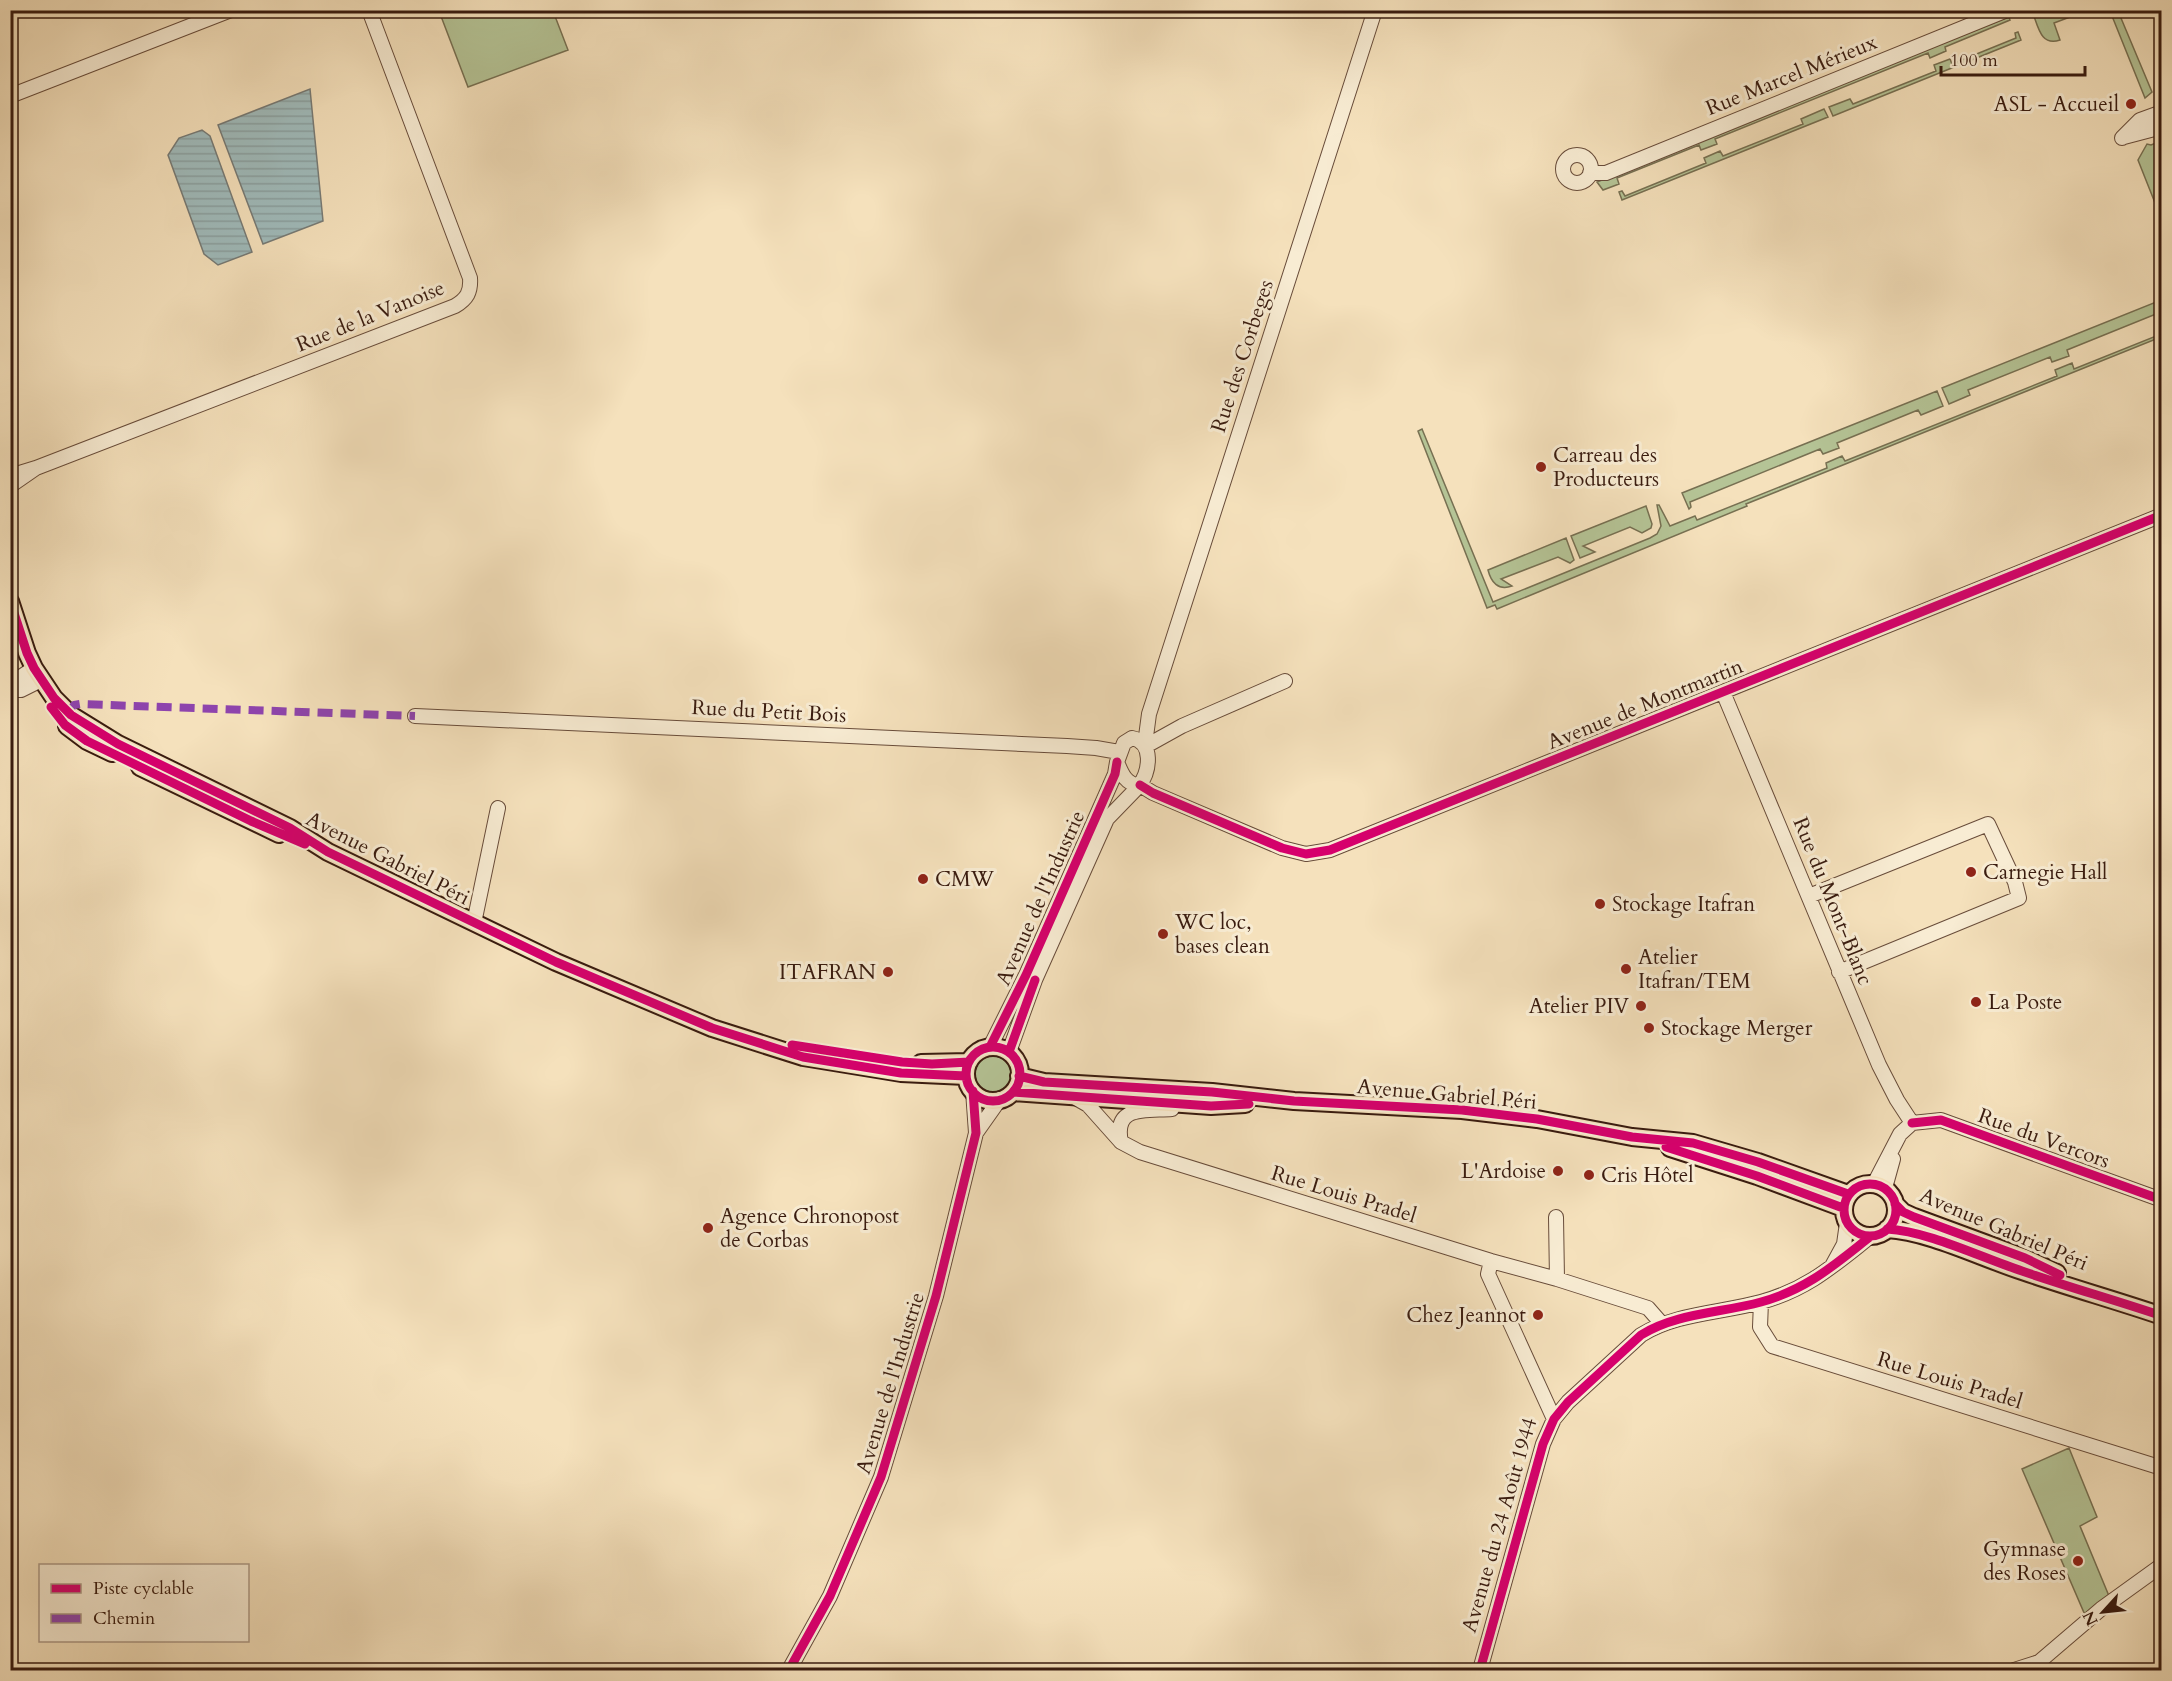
<svg xmlns="http://www.w3.org/2000/svg" width="2172" height="1681" font-family="Cardo,serif">
	<defs>
		<pattern id="water-rules" width="6" height="5" patternUnits="userSpaceOnUse" patternTransform="scale(1.5)"><rect width="6" height="5" fill="#a0bbbb"/><path d="M0 2.5h6" fill="none" stroke="#8ba0a0"/></pattern>
	</defs>
	<rect width="100%" height="100%" fill="#f5e1bc"/>
	<filter id="stains"><feTurbulence type="fractalNoise" baseFrequency=".00333" numOctaves="4"/><feColorMatrix values="0 0 0 0 .2 0 0 0 0 .09 0 0 0 0 .02 0 0 0 .5 -.17"/></filter>
	<radialGradient id="worn" r=".72"><stop offset=".6" stop-color="#630" stop-opacity="0"/><stop offset="1" stop-color="#630" stop-opacity=".3"/></radialGradient>
	<path fill="#b5c496" stroke="#777052" stroke-width="1.5" d="M 439,11 L 553,11 L 568,50 L 468,87 Z
		M 2023,11 L 2009,18 L 2010,20 L 1945,47 L 1946,51 L 1930,58 L 1928,53 L 1715,139 L 1717,144 L 1701,150 L 1699,145 L 1617,178 L 1619,184 L 1603,190 L 1597,182 Z
		M 2032,11 L 2086,11 L 2054,23 L 2060,40 C 2040,47 2038,25 2032,11 Z
		M 2110,11 L 2118,11 L 2152,92 L 2145,98 Z
		M 2018,32 L 2021,40 L 1833,116 L 1829,107 L 1850,99 L 1853,104 L 1936,71 L 1934,65 L 1950,59 L 1952,64 L 2016,38 L 2015,33 Z
		M 1824,109 L 1828,117 L 1622,200 L 1619,192 L 1622,191 L 1625,196 L 1706,163 L 1704,158 L 1720,151 L 1723,156 L 1803,124 L 1801,119 Z
		M 2161,141 L 2161,149 L 2159,153 L 2162,160 L 2161,218 L 2138,160 L 2147,144 L 2151,145 Z
		M 2161,300 L 2161,312 L 2067,350 L 2069,356 L 2052,362 L 2050,357 L 1968,390 L 1970,395 L 1949,404 L 1942,388 Z
		M 2161,334 L 2161,337 L 1746,504 L 1747,506 L 1497,609 L 1495,605 L 1487,608 L 1418,431 L 1422,429 L 1493,602 L 1650,538 L 1657,534 L 1661,526 L 1657,505 L 1659,505 L 1670,526 L 1695,516 L 1697,520 L 1827,468 L 1826,463 L 1842,456 L 1845,461 L 2057,376 L 2055,370 L 2072,363 L 2074,369 Z
		M 1937,391 L 1943,406 L 1921,415 L 1918,410 L 1837,443 L 1839,448 L 1823,454 L 1820,449 L 1690,502 L 1691,507 L 1689,509 L 1682,493 Z
		M 1646,506 L 1652,524 L 1651,528 L 1642,533 L 1630,527 L 1583,546 L 1595,552 L 1580,558 L 1571,536 Z
		M 1566,538 L 1574,560 L 1570,563 L 1558,557 L 1501,579 L 1512,586 C 1498,591 1491,582 1488,570 Z
		M975 1074a18 18 0 1 1 36 0a18 18 0 1 1-36 0Z
		M 2069,1448 L 2097,1517 L 2080,1526 L 2109,1596 L 2085,1615 L 2022,1469 Z"/>
	<path fill="url(#water-rules)" stroke="#777b76" stroke-width="1.5" d="M 310,89 L 323,221 L 263,244 L 218,125 Z
		M 202,130 L 210,136 L 252,252 L 218,265 L 204,254 L 168,155 L 179,138 Z"/>
	<g fill="none" stroke-linecap="round" stroke-linejoin="round">
		<defs>
			<path id="minor" d="M 10,96 L 231,10
				M 2124,137 L 2162,127
				M 2122,138 L 2140,120 L 2162,112
				M1563 169a14 14 0 1 1 28 0a14 14 0 1 1-28 0Z
				M 1590,173 L 1606,173 L 2007,10
				M 36,468 L 455,306 C 467,299 471,292 470,278 L 369,10
				M 10,476 L 36,468 L 10,486
				M 10,681 L 16,680 L 34,668
				M 10,690 L 21,690 L 41,680
				M 1723,692 L 1879,1065 L 1897,1100 L 1912,1123
				M 415,716 L 1067,746 L 1096,748 L 1119,752
				M 1132,738 C 1154,742 1150,771 1139,786 C 1125,783 1122,774 1117,762 L 1124,743 Z
				M 1145,744 L 1149,714 L 1375,10
				M 1146,746 L 1182,726 L 1285,681
				M 1140,785 L 1153,793 L 1282,848 L 1306,854 L 1330,850 L 2162,515
				M 1809,896 L 1988,824 L 2015,882 L 2019,898 L 1839,972
				M 474,923 L 498,808
				M 990,1047 L 1026,975 L 1115,774 L 1117,762
				M 1009,1052 L 1035,980 L 1107,819 L 1139,786
				M 1072,1096 L 1088,1105 L 1121,1142 L 1140,1152 L 1491,1261 L 1557,1279 L 1648,1308 L 1662,1324
				M 976,1133 L 1000,1099
				M 1121,1142 C 1113,1105 1145,1111 1172,1109
				M 1874,1184 L 1900,1134 L 1912,1123 L 1941,1120 L 2162,1200
				M 1885,1188 L 1893,1159
				M 1556,1217 L 1557,1279
				M 1491,1261 L 1488,1274 L 1554,1419
				M 1832,1266 L 1844,1244 L 1847,1223
				M 1761,1302 L 1760,1327 L 1772,1346 L 2162,1468
				M 789,1670 L 830,1596 L 881,1477 L 936,1296 L 976,1133 L 973,1091
				M 1480,1670 L 1543,1444 L 1554,1419 L 1568,1402 L 1641,1335 C 1676,1313 1721,1313 1761,1302 C 1808,1289 1834,1265 1871,1236
				M 2014,1670 L 2039,1662 L 2101,1609 L 2162,1565"/>
			<path id="major" d="M 10,601 L 27,653 L 34,668 L 54,698 L 71,715 L 118,744 L 290,828 L 328,852 L 556,962 L 712,1028 L 803,1057 L 901,1073 L 966,1076
				M 67,726 L 87,741 L 112,753
				M 140,767 L 279,834
				M966 1074a27 27 0 1 1 54 0a27 27 0 1 1-54 0Z
				M 921,1063 L 969,1062
				M 1019,1076 L 1044,1082 L 1212,1092 L 1294,1101 L 1462,1110 L 1537,1119 L 1632,1137 L 1693,1143 L 1758,1162 L 1848,1194
				M 1013,1092 L 1211,1106 L 1245,1104
				M 1670,1148 L 1757,1176 L 1843,1208
				M1844 1210a26 26 0 1 1 52 0a26 26 0 1 1-52 0Z
				M 1895,1204 L 1903,1212 L 1914,1217 L 2025,1258 L 2057,1273
				M 1887,1229 C 1928,1231 1982,1258 2022,1271 C 2068,1287 2115,1300 2162,1316"/>
		</defs>
		<use href="#minor" stroke="#684c3a" stroke-width="16"/>
		<use href="#major" stroke="#391b0f" stroke-width="20"/>
		<use href="#minor" stroke="#f8ecd3" stroke-width="14"/>
		<use href="#major" stroke="#f5e1bc" stroke-width="16"/>
		<path stroke="#8e44ad" stroke-width="8" stroke-dasharray="15 8" stroke-linecap="butt" d="M 68,712 L 74,705 L 80,704 L 415,716"/>
		<defs>
			<path id="cycleway" d="M 10,601 L 27,653 L 34,668 L 54,698 L 71,715 L 118,744 L 290,828 L 328,852 L 556,962 L 712,1028 L 803,1057 L 901,1073 L 966,1076
				M 51,707 L 65,725 L 87,741 L 251,821 L 305,844
				M 1140,785 L 1153,793 L 1282,848 L 1306,854 L 1330,850 L 2162,515
				M 792,1045 L 902,1062 L 932,1064 L 969,1062
				M 990,1047 L 1026,975 L 1115,774 L 1117,762
				M966 1074a27 27 0 1 1 54 0a27 27 0 1 1-54 0Z
				M 1009,1052 L 1035,980
				M 1019,1076 L 1044,1082 L 1212,1092 L 1294,1101 L 1462,1110 L 1537,1119 L 1632,1137 L 1693,1143 L 1758,1162 L 1848,1194
				M 1013,1092 L 1211,1106 L 1249,1104
				M 1912,1123 L 1941,1120 L 2162,1200
				M 1666,1147 L 1757,1176 L 1843,1208
				M1844 1210a26 26 0 1 1 52 0a26 26 0 1 1-52 0Z
				M 1895,1204 L 1903,1212 L 1914,1217 L 2025,1258 L 2060,1275
				M 1887,1229 C 1928,1231 1982,1258 2022,1271 C 2068,1287 2115,1300 2162,1316
				M 789,1670 L 830,1596 L 881,1477 L 936,1296 L 976,1133 L 973,1091
				M 1480,1670 L 1543,1444 L 1554,1419 L 1568,1402 L 1641,1335 C 1676,1313 1721,1313 1761,1302 C 1808,1289 1834,1265 1871,1236"/>
		</defs>
		<use href="#cycleway" stroke="#f8ecd3" stroke-width="13"/>
		<use href="#cycleway" stroke="#d6006c" stroke-width="9"/>
	</g>
	<g fill="#8f2418" stroke="#f8ecd3" stroke-width="2">
		<circle cx="2131" cy="104" r="6"/>
		<circle cx="1541" cy="467" r="6"/>
		<circle cx="1971" cy="872" r="6"/>
		<circle cx="923" cy="879" r="6"/>
		<circle cx="1600" cy="904" r="6"/>
		<circle cx="1163" cy="934" r="6"/>
		<circle cx="1626" cy="969" r="6"/>
		<circle cx="888" cy="972" r="6"/>
		<circle cx="1976" cy="1002" r="6"/>
		<circle cx="1641" cy="1006" r="6"/>
		<circle cx="1649" cy="1028" r="6"/>
		<circle cx="1558" cy="1171" r="6"/>
		<circle cx="1589" cy="1175" r="6"/>
		<circle cx="708" cy="1228" r="6"/>
		<circle cx="1538" cy="1315" r="6"/>
		<circle cx="2078" cy="1561" r="6"/>
	</g>
	<g text-anchor="middle" stroke-width="6" stroke-linejoin="round" paint-order="stroke">
		<g font-size="21" fill="#391b0f" stroke="#f8ecd3">
			<text transform="translate(1791 75) rotate(-22)" y="7">Rue Marcel Mérieux</text>
			<text transform="translate(370 316) rotate(-22)" y="7">Rue de la Vanoise</text>
			<text transform="translate(1242 356) rotate(-72)" y="7">Rue des Corbeges</text>
			<text transform="translate(1645 704) rotate(-22)" y="7">Avenue de Montmartin</text>
			<text transform="translate(769 711) rotate(3)" y="7">Rue du Petit Bois</text>
			<text transform="translate(388 858) rotate(27)" y="7">Avenue Gabriel Péri</text>
			<text transform="translate(1040 898) rotate(-66)" y="7">Avenue de l'Industrie</text>
			<text transform="translate(1833 901) rotate(68)" y="7">Rue du Mont-Blanc</text>
			<text transform="translate(1447 1094) rotate(5)" y="7">Avenue Gabriel Péri</text>
			<text transform="translate(2044 1138) rotate(20)" y="7">Rue du Vercors</text>
			<text transform="translate(1344 1194) rotate(17)" y="7">Rue Louis Pradel</text>
			<text transform="translate(2004 1229) rotate(23)" y="7">Avenue Gabriel Péri</text>
			<text transform="translate(1950 1380) rotate(17)" y="7">Rue Louis Pradel</text>
			<text transform="translate(890 1383) rotate(-73)" y="7">Avenue de l'Industrie</text>
			<text transform="translate(1499 1525) rotate(-74)" y="7">Avenue du 24 Août 1944</text>
		</g>
		<g font-size="21" fill="#391b0f" stroke="#f8ecd3" text-anchor="start">
			<text x="2119" y="111" text-anchor="end">ASL - Accueil</text>
			<text x="1553" y="462">Carreau des<tspan x="1553" dy="24">Producteurs</tspan></text>
			<text x="1983" y="879">Carnegie Hall</text>
			<text x="935" y="886">CMW</text>
			<text x="1612" y="911">Stockage Itafran</text>
			<text x="1175" y="929">WC loc,<tspan x="1175" dy="24">bases clean</tspan></text>
			<text x="1638" y="964">Atelier<tspan x="1638" dy="24">Itafran/TEM</tspan></text>
			<text x="876" y="979" text-anchor="end">ITAFRAN</text>
			<text x="1988" y="1009">La Poste</text>
			<text x="1629" y="1013" text-anchor="end">Atelier PIV</text>
			<text x="1661" y="1035">Stockage Merger</text>
			<text x="1546" y="1178" text-anchor="end">L'Ardoise</text>
			<text x="1601" y="1182">Cris Hôtel</text>
			<text x="720" y="1223">Agence Chronopost<tspan x="720" dy="24">de Corbas</tspan></text>
			<text x="1526" y="1322" text-anchor="end">Chez Jeannot</text>
			<text x="2066" y="1556" text-anchor="end">Gymnase<tspan x="2066" dy="24">des Roses</tspan></text>
		</g>
	</g>
	<rect width="2172" height="1681" fill="none" stroke="#f5e1bc" stroke-width="36"/>
	<rect x="12" y="12" width="2148" height="1657" fill="none" stroke="#391b0f" stroke-width="3"/>
	<rect x="18" y="18" width="2136" height="1645" fill="none" stroke="#391b0f" stroke-width="1.5"/>
	<rect x="39" y="1564" width="210" height="78" fill="#f8ecd3" stroke="#ac9885" stroke-width="1.5"/>
	<rect x="51" y="1584" width="30" height="9" fill="#d6006c" stroke="#ac9885" stroke-width="1.5"/>
	<text x="93" y="1594" font-size="18" fill="#391b0f">Piste cyclable</text>
	<rect x="51" y="1614" width="30" height="9" fill="#8e44ad" stroke="#ac9885" stroke-width="1.5"/>
	<text x="93" y="1624" font-size="18" fill="#391b0f">Chemin</text>
	<g transform="translate(2103 1612) rotate(243)" stroke="#f8ecd3" stroke-width="4.5" paint-order="stroke">
	<path d="M0-4.5L10 22L0 15L-10 22Z" fill="#391b0f"/>
	<text y="-9" font-size="16" font-weight="bold" text-anchor="middle" fill="#391b0f">N</text>
	</g>
	<path d="M1941 66v9h144v-9" fill="none" stroke="#391b0f" stroke-width="3"/>
	<text x="1950" y="66" font-size="18" fill="#391b0f" stroke="#f8ecd3" stroke-width="4.5" paint-order="stroke">100 m</text>
	<rect width="100%" height="100%" filter="url(#stains)"/>
	<rect width="100%" height="100%" fill="url(#worn)"/>
</svg>
